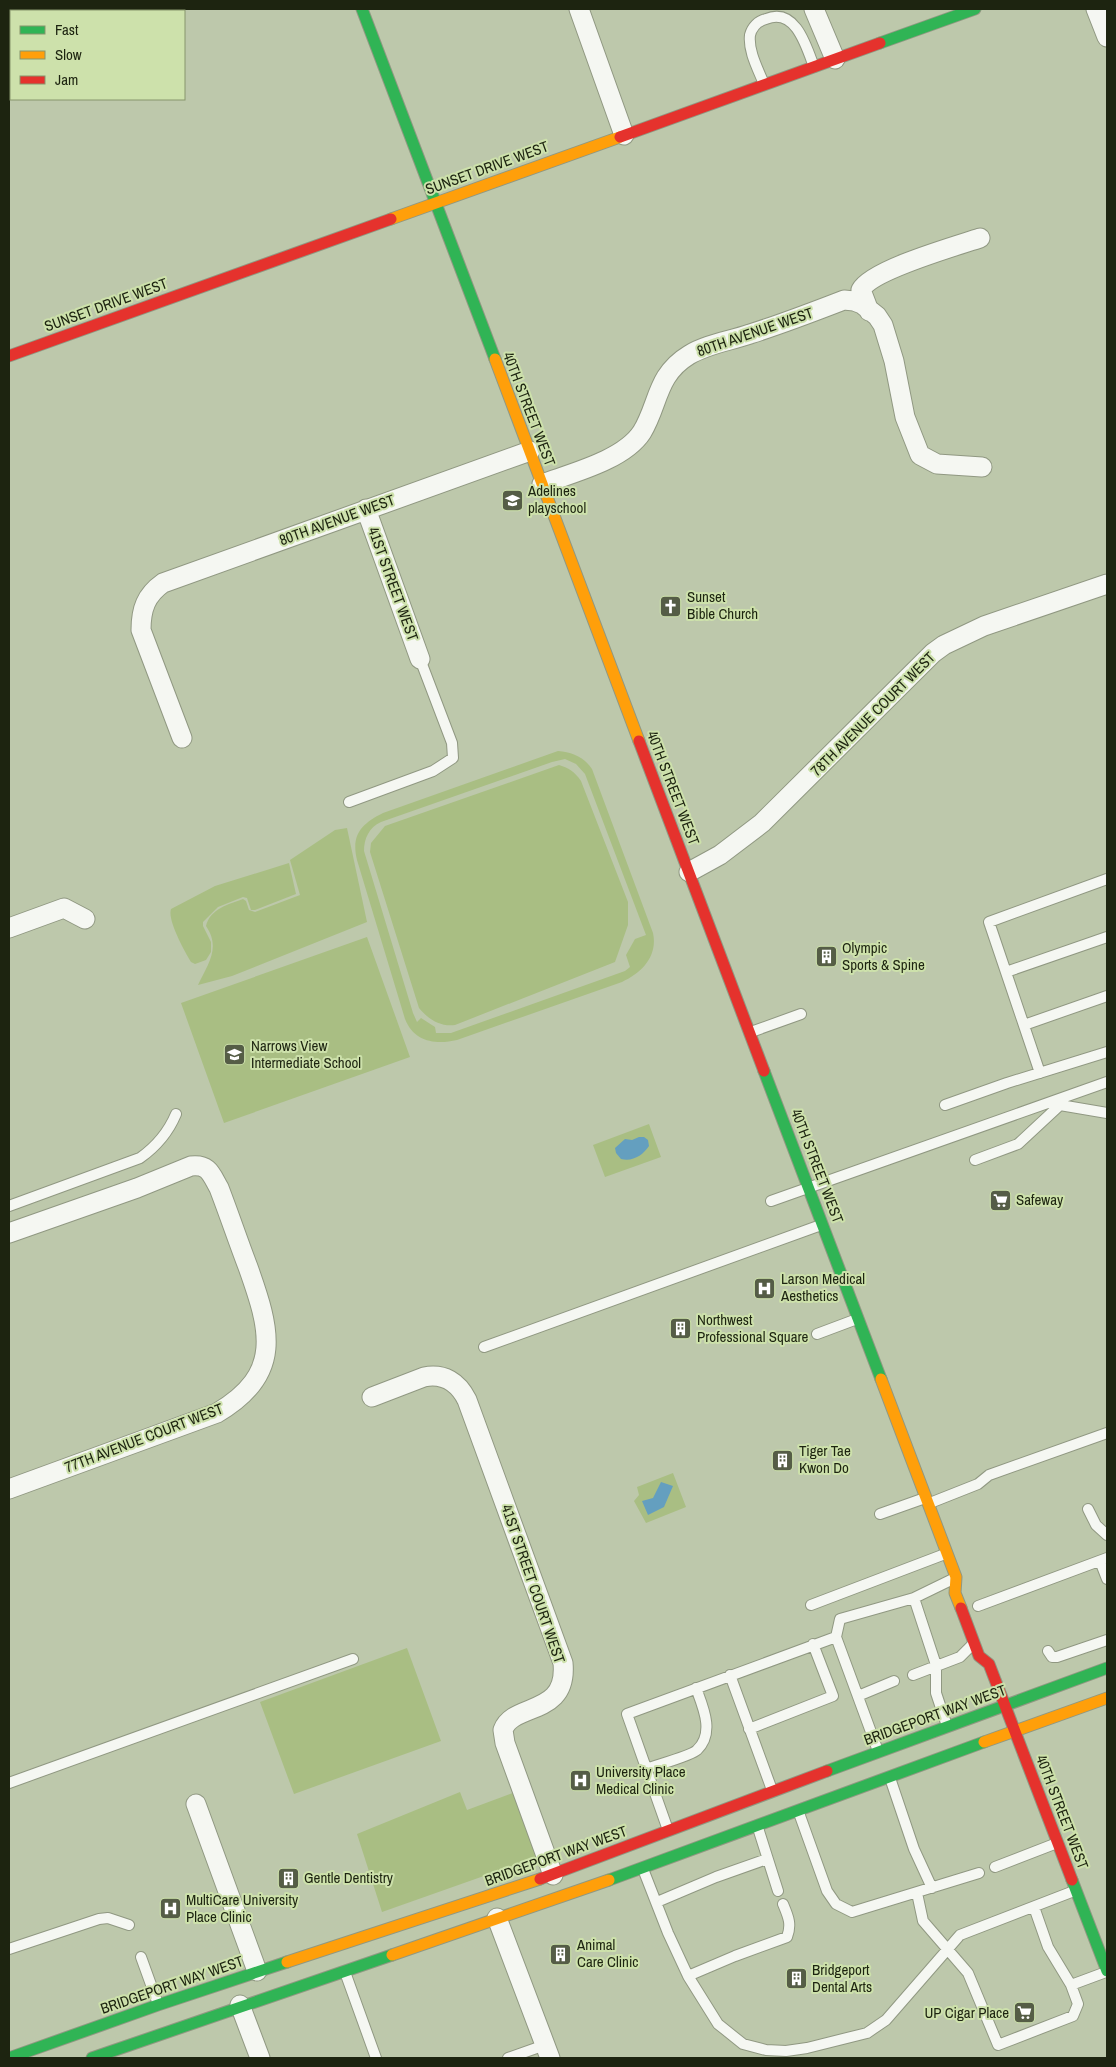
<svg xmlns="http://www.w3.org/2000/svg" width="1116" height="2067" font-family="'Archivo Narrow',sans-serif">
	<rect width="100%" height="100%" fill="#bdc8ab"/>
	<path fill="#a9be83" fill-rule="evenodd" d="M 558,751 C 572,752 584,757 592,769 L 653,933 C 658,956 642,973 622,982 L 457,1040 C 436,1045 414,1042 405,1019 L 357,860 C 351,835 361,824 383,813 ZM 565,759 L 576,764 L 585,774 L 646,935 L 635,939 L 626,955 L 630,967 L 625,971 L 451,1033 L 436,1033 L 435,1027 L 421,1018 L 417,1022 L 413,1013 L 364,851 C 364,839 369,827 381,822 L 552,762 Z
		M 559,765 C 569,768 575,772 581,781 L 628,902 L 628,925 L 615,962 L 455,1025 C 440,1027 428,1019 419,1008 L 370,852 L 371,843 L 385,826 Z
		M 347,828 L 367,922 L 232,976 L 198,985 C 208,964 221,948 206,926 C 210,909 229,904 243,899 L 246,901 L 249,910 L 255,912 L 300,895 L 290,860 L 335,830 Z
		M 289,863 L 296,894 L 255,910 L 251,910 L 247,898 L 243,897 L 218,907 L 203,922 L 203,926 L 211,942 L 211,952 L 206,960 L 195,964 L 191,962 C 185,952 167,920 171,909 L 215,886 Z
		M 367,937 L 410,1057 L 224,1123 L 181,1003 Z
		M 649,1124 L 661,1157 L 605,1177 L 593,1145 Z
		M 673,1473 L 686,1507 L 646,1523 L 634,1501 L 639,1495 L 637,1487 Z
		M 407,1648 L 441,1741 L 294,1794 L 260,1702 Z
		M 518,1791 L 540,1856 L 382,1912 L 357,1834 L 460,1792 L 467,1810 Z"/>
	<path fill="#649fbf" d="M 639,1137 L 644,1137 L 648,1140 L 649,1146 C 643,1155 633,1162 621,1159 L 616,1153 L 615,1148 L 625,1139 L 632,1140 Z
		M 661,1482 L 673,1486 L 664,1507 L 648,1515 L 642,1501 L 653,1498 Z"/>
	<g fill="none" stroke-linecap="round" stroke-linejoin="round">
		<defs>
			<path id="lane" d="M 764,84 C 758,69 748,51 750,35 C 752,27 758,21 766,19 C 795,7 806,45 814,67
				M 349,802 L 433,771 L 453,758 L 452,743 L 420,659
				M 1006,972 L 1107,937
				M 1024,1025 L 1107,996
				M 751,1032 L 801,1014
				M 1040,1073 L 989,922 L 1107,879
				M 945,1105 L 1007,1083 L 1107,1052
				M 1060,1105 L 1107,1113
				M 975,1160 L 1018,1144 L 1060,1105
				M 771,1201 L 1107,1082
				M 9,1206 L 140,1158 C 157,1146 168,1133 176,1114
				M 817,1334 L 857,1319
				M 484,1347 L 821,1225
				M 930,1503 L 978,1484 L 989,1475 L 1107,1433
				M 1088,1509 L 1096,1525 L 1107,1535
				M 880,1514 L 925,1498
				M 1100,1561 L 1107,1579
				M 914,1598 L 936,1665 L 936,1693 L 947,1726
				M 811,1605 L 945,1554
				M 978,1606 L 1107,1558
				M 1048,1651 L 1052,1657 L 1057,1657 L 1107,1640
				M 730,1675 L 772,1790
				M 913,1675 L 960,1657 L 972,1645
				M 858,1696 L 894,1681
				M 749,1729 L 833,1696 L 813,1644
				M 878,1751 L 836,1637 L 840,1619 L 914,1598 L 953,1579
				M 646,1769 C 656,1765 691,1756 697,1750 C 715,1733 703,1707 696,1688
				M 890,1778 L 914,1849 L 932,1888
				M 9,1783 L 353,1659
				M 799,1813 L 827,1891 L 836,1904 L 852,1912 L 979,1873
				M 758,1828 L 778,1891
				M 668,1830 L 627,1714 L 836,1637
				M 995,1867 L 1057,1843
				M 643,1869 L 668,1933 L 688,1976 L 718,2024 L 743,2044 L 766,2050 L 786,2051 L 807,2048 L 867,2033 L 886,2020 L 960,1935 L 1074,1891
				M 917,1893 L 923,1921 L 968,1973 L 998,2045 L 1073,2016 L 1078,2004 L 1071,1985 L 1048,1947 L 1034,1907
				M 657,1902 L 716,1877 L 767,1859
				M 9,1949 L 99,1919 L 108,1918 L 129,1925
				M 141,1957 L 158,2004
				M 345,1972 L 376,2058
				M 688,1976 L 735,1956 L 787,1937 C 792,1924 788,1916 783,1904
				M 1071,1985 L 1106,1972
				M 508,2058 L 545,2045"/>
			<path id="street" d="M 579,9 L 624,135
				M 814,9 L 835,59
				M 1096,9 L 1107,37
				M 869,311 L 861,290 C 871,270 956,246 980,238
				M 542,484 C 572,473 624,460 642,432 C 659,404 656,375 689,355 C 707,344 730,341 750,334 C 782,324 813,312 844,300 L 854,301 L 862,304 L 877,316 L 883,325 L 894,361 L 905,417 L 920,455 L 937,464 L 982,467
				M 366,509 L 420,659
				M 182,738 L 141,630 C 141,609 146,595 163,583 L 530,451
				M 689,872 L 720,855 L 762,823 L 933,653 L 944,645 L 984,626 L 1107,584
				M 9,928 L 64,908 L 85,919
				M 9,1233 L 137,1188 L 191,1166 C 209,1164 211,1174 219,1188 C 229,1214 238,1241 248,1267 C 270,1329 284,1374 217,1413 L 9,1489
				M 372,1397 L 424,1377 C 444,1373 458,1382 467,1400 L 563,1663 C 568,1717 513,1702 503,1730 L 505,1743 L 553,1875
				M 196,1804 L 257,1971
				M 497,1918 L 550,2058
				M 240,2005 L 260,2058"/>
			<path id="fast" d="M 362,9 L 495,359
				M 880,43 L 975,9
				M 764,1071 L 881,1379
				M 827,1771 L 1107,1668
				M 609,1880 L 984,1742
				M 1072,1880 L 1107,1971
				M 9,2058 L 158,2005 L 287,1962
				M 92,2058 L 392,1955"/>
			<path id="slow" d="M 391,219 L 620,137
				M 495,359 L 639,741
				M 881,1379 L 956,1577 L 955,1593 L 961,1608
				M 984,1742 L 1107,1698
				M 392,1955 L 609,1880
				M 287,1962 L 540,1879"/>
			<path id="jam" d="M 620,137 L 880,43
				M 9,356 L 391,219
				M 639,741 L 764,1071
				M 961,1608 L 979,1656 L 989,1664 L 1072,1880
				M 540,1879 L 827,1771"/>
		</defs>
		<use href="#lane" stroke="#909882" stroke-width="12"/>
		<use href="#street" stroke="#909882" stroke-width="21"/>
		<use href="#fast" stroke="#909882" stroke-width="13"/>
		<use href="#slow" stroke="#909882" stroke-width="13"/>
		<use href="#jam" stroke="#909882" stroke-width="13"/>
		<use href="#lane" stroke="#f5f7f2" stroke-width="10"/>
		<use href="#street" stroke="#f5f7f2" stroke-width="19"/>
		<use href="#fast" stroke="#30b455" stroke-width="11"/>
		<use href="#slow" stroke="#ff9f0a" stroke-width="11"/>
		<use href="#jam" stroke="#e5322d" stroke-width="11"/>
	</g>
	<defs>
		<symbol id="school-square" viewBox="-11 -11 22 22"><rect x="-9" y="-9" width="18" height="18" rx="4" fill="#555d46" stroke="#cde1ab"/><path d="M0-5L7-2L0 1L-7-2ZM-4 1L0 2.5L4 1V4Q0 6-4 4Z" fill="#fff"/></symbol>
		<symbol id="church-square" viewBox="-11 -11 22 22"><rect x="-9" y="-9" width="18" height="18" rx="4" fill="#555d46" stroke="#cde1ab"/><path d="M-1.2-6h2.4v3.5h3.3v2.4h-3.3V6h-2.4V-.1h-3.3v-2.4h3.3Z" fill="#fff"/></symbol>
		<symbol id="building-square" viewBox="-11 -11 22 22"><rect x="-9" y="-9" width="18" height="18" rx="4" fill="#555d46" stroke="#cde1ab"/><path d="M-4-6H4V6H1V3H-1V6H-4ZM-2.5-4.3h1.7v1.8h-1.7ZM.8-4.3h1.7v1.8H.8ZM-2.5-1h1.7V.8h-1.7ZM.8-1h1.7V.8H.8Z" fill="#fff"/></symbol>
		<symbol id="supermarket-square" viewBox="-11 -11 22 22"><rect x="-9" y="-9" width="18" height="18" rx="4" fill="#555d46" stroke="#cde1ab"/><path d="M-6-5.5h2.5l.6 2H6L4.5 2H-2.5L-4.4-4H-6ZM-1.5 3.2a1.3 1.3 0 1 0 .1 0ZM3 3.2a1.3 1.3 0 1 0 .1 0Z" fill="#fff"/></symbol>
		<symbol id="hospital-square" viewBox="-11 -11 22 22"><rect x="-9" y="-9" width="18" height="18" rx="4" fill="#555d46" stroke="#cde1ab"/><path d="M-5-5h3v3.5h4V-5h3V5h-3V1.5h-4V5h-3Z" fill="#fff"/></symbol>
	</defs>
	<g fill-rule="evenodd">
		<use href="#school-square" x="500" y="488" width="25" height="25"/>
		<use href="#church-square" x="658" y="594" width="25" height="25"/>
		<use href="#building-square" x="814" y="944" width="25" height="25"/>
		<use href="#school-square" x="222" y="1042" width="25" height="25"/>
		<use href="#supermarket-square" x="988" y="1188" width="25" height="25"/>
		<use href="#hospital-square" x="752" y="1276" width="25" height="25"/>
		<use href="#building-square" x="668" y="1316" width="25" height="25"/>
		<use href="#building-square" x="770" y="1448" width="25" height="25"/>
		<use href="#hospital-square" x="568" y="1768" width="25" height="25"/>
		<use href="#building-square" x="276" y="1866" width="25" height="25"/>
		<use href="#hospital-square" x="158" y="1896" width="25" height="25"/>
		<use href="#building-square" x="548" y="1942" width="25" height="25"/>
		<use href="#building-square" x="784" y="1966" width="25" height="25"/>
		<use href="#supermarket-square" x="1012" y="2000" width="25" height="25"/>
	</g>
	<g text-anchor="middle" stroke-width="4" stroke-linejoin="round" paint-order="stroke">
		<g font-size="15" fill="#1d2410" stroke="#cde1ab">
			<text transform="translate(487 168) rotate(-20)" y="5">SUNSET DRIVE WEST</text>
			<text transform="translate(106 305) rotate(-20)" y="5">SUNSET DRIVE WEST</text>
			<text transform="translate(755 332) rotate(-19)" y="5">80TH AVENUE WEST</text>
			<text transform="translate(529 409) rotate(69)" y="5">40TH STREET WEST</text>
			<text transform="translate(337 520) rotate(-20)" y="5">80TH AVENUE WEST</text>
			<text transform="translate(393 584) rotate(70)" y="5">41ST STREET WEST</text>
			<text transform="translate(873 714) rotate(-45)" y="5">78TH AVENUE COURT WEST</text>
			<text transform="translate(673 788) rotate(69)" y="5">40TH STREET WEST</text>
			<text transform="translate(817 1166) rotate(69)" y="5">40TH STREET WEST</text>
			<text transform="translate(144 1438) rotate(-21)" y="5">77TH AVENUE COURT WEST</text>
			<text transform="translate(533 1584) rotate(71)" y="5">41ST STREET COURT WEST</text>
			<text transform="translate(935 1715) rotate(-20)" y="5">BRIDGEPORT WAY WEST</text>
			<text transform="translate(1062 1812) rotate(69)" y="5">40TH STREET WEST</text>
			<text transform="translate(556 1856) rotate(-20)" y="5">BRIDGEPORT WAY WEST</text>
			<text transform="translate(172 1985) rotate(-19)" y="5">BRIDGEPORT WAY WEST</text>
		</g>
		<g font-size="15" fill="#1d2410" stroke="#cde1ab" text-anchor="start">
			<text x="528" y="496">Adelines<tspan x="528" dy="17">playschool</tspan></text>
			<text x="687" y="602">Sunset<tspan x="687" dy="17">Bible Church</tspan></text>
			<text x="842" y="953">Olympic<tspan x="842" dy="17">Sports &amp; Spine</tspan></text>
			<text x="251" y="1051">Narrows View<tspan x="251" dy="17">Intermediate School</tspan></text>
			<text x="1016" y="1205">Safeway</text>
			<text x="781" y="1284">Larson Medical<tspan x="781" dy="17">Aesthetics</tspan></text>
			<text x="697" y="1325">Northwest<tspan x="697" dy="17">Professional Square</tspan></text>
			<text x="799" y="1456">Tiger Tae<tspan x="799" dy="17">Kwon Do</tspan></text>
			<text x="596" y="1777">University Place<tspan x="596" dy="17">Medical Clinic</tspan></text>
			<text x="304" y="1883">Gentle Dentistry</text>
			<text x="186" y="1905">MultiCare University<tspan x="186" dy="17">Place Clinic</tspan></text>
			<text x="577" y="1950">Animal<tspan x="577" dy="17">Care Clinic</tspan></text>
			<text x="812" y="1975">Bridgeport<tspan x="812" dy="17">Dental Arts</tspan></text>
			<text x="1009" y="2018" text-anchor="end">UP Cigar Place</text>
		</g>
	</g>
	<rect width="1116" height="2067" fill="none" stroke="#1d2410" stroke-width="20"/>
	<rect x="10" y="10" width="175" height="90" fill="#cde1ab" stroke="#87956d"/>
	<rect x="20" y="26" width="25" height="8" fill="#30b455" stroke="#87956d"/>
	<text x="55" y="35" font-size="15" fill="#1d2410">Fast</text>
	<rect x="20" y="51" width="25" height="8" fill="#ff9f0a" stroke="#87956d"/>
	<text x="55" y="60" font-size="15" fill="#1d2410">Slow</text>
	<rect x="20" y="76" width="25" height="8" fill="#e5322d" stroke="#87956d"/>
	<text x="55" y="85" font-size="15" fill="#1d2410">Jam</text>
</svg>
